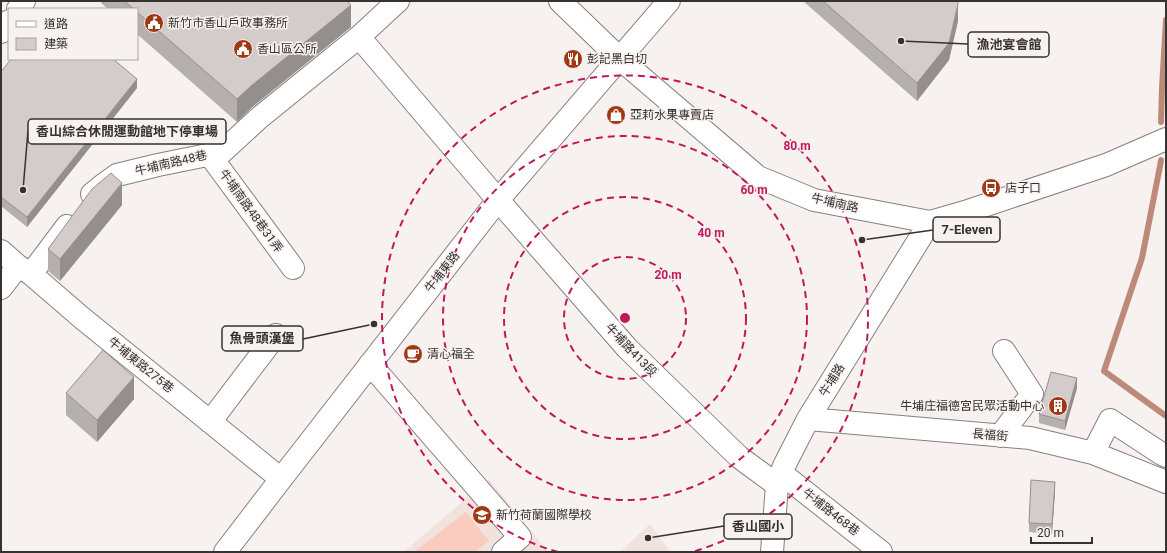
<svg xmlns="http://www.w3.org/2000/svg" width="1167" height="553" font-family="Roboto,'Noto Sans TC',sans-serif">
	<rect width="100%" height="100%" fill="#f7f1ef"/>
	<path fill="#f1e2de" d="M 489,479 L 548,552 L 404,552 Z
		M 650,524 L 670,552 L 620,552 Z"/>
	<path fill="#faccbf" d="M 466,512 L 489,541 L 475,552 L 414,552 Z"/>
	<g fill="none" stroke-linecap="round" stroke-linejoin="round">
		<path stroke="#bd8a7a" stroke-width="6" d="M 1161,122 L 1162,88 L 1166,20
			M 1161,160 L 1160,166 L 1142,258 L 1104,371 L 1166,416"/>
		<defs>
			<path id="minor" d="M 560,1 L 620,59 L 758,177 L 814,200 L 930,222 L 968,211 L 1106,165 L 1166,139
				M 18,9 L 24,1
				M 1,32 L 9,21
				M 359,37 L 498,200 L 627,348 L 739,457 L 777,485
				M 209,154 L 293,268
				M 92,194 L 103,185 L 117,175 L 158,165 L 222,152 L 259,118 L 359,37 L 398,1
				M 1,251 L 18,266 L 31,274 L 82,318 L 281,479
				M 31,274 L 67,226
				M 1,288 L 18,266
				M 370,364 L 520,537 L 503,552
				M 808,419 L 1030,438 L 1093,453 L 1166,482
				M 210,422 L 276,335
				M 1000,436 L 1032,394 L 1004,351
				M 1093,453 L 1110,420 L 1162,454 L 1166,456
				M 781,473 L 881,552
				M 225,552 L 281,479 L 498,200 L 669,1
				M 772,552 L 777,485 L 784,466 L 808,419 L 930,222"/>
		</defs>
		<use href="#minor" stroke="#86807e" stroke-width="24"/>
		<use href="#minor" stroke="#fff" stroke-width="22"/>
	</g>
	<path fill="#b5afae" d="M 101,1 L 347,1 L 351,27 L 251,108 L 237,122 L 137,34 L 137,9 L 108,9 L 101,3 Z
		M 803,1 L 958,1 L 958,21 L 949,60 L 917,101 Z
		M 1,72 L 137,88 L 27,227 L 1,206 Z
		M 122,205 L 60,281 L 48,271 L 48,249 Z
		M 1077,388 L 1065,430 L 1039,423 L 1039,414 Z
		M 66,393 L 134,399 L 97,442 L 66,415 Z
		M 1055,491 L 1052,534 L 1029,532 L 1029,523 Z"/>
	<path fill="#948f8d" d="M 958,4 L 958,21 L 949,60 L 917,101 L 917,83 Z
		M 351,5 L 351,27 L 251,108 L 237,122 L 237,99 L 251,86 Z
		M 137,79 L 137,88 L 27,227 L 27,217 Z
		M 122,183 L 122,205 L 60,281 L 60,259 Z
		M 134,377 L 134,399 L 97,442 L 97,420 Z
		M 1077,378 L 1077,388 L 1065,430 L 1065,421 Z
		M 1055,482 L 1055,491 L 1052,534 L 1052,524 Z"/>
	<path fill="#d3ccca" stroke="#948f8d" d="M 124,1 L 347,1 L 351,5 L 251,86 L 237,99 L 137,12 L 137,9 L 134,9 Z
		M 823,1 L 958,1 L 958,4 L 949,43 L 917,83 Z
		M 11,59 L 113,59 L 137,79 L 27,217 L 1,197 L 1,72 Z
		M 111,173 L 122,183 L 60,259 L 48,249 L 92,189 Z
		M 103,350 L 134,377 L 97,420 L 66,393 Z
		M 1051,372 L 1077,378 L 1065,421 L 1039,414 Z
		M 1031,480 L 1055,482 L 1052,524 L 1029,523 Z"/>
	<g fill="none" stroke="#c2185b" stroke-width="2" stroke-dasharray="7 5">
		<circle cx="625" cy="318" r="61"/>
		<circle cx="625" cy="318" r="121"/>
		<circle cx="625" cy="318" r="182"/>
		<path d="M558 552A243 243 0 1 1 692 552"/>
	</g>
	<defs>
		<symbol id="civic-disc" viewBox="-11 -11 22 22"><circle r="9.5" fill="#9e3815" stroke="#f7f1ef"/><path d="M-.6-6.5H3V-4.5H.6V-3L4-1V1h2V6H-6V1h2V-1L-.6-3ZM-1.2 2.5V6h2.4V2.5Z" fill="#fff"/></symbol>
		<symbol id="restaurant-disc" viewBox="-11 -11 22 22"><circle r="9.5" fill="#9e3815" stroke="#f7f1ef"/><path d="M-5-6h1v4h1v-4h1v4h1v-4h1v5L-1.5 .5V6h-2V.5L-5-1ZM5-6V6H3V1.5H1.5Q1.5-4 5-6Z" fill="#fff"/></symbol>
		<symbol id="shop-disc" viewBox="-11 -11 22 22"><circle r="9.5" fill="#9e3815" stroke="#f7f1ef"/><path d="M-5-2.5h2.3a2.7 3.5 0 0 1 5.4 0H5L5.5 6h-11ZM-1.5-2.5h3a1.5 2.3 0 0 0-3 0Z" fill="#fff"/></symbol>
		<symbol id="bus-disc" viewBox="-11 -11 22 22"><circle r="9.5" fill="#9e3815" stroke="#f7f1ef"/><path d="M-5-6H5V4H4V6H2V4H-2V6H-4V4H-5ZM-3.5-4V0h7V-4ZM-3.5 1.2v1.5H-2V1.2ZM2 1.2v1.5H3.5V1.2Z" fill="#fff"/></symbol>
		<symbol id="cafe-disc" viewBox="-11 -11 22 22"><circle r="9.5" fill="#9e3815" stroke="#f7f1ef"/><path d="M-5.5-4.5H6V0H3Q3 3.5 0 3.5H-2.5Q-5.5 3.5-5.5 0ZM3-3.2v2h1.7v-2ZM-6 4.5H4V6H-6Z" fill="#fff"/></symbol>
		<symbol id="building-disc" viewBox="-11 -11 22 22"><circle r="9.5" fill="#9e3815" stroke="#f7f1ef"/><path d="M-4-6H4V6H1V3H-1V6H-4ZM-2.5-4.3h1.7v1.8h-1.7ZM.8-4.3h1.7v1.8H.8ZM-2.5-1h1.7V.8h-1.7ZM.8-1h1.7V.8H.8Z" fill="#fff"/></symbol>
		<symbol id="school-disc" viewBox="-11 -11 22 22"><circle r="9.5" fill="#9e3815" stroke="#f7f1ef"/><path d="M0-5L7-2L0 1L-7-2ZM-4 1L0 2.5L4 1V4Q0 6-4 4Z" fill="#fff"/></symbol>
	</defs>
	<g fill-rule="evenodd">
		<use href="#civic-disc" x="143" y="12" width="22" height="22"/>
		<use href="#civic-disc" x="232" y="38" width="22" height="22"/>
		<use href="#restaurant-disc" x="562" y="48" width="22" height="22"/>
		<use href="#shop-disc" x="605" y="104" width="22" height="22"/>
		<use href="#bus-disc" x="980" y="177" width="22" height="22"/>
		<use href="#cafe-disc" x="402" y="343" width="22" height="22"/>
		<use href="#building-disc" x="1047" y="395" width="22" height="22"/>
		<use href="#school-disc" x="471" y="504" width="22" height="22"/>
	</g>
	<g text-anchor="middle" stroke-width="3" stroke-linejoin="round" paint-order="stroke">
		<g font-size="12" fill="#353231" stroke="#f7f1ef" text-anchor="start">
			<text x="168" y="27">新竹市香山戶政事務所</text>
			<text x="257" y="53">香山區公所</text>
			<text x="587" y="63">彭記黑白切</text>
			<text x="630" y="119">亞莉水果專賣店</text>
			<text x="1005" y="192">店子口</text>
			<text x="427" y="358">清心福全</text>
			<text x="1044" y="410" text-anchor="end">牛埔庄福德宮民眾活動中心</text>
			<text x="496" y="519">新竹荷蘭國際學校</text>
		</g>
		<g font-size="12" fill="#353231" stroke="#f7f1ef">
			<text transform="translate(171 163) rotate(-13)" y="4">牛埔南路48巷</text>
			<text transform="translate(835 203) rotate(13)" y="4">牛埔南路</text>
			<text transform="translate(251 211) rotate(54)" y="4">牛埔南路48巷31弄</text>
			<text transform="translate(442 272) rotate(-52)" y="4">牛埔東路</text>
			<text transform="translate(631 350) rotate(46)" y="4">牛埔路413段</text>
			<text transform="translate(141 365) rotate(39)" y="4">牛埔東路275巷</text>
			<text transform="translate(832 380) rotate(-58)" y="4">牛埔路</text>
			<text transform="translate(990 435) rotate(5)" y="4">長福街</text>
			<text transform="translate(831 512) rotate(38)" y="4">牛埔路468巷</text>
		</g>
	</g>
	<circle cx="625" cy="318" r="6" fill="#c2185b" stroke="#f7f1ef" stroke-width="2"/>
	<g font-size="12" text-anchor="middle" font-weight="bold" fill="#c2185b" stroke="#f7f1ef" stroke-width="3" stroke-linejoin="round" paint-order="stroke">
		<text x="797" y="150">80 m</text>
		<text x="754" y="194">60 m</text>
		<text x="711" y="237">40 m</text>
		<text x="668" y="279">20 m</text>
	</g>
	<path fill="none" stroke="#353231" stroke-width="1.5" d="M901 41L968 44M23 190L28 131M862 240L933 230M374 324L303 339M648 538L724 526"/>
	<g fill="#353231" stroke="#f7f1ef" stroke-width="1.5">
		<circle cx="901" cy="41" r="4"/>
		<circle cx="23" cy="190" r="4"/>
		<circle cx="862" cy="240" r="4"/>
		<circle cx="374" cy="324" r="4"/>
		<circle cx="648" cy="538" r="4"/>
	</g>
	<g fill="#f7f1ef" stroke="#353231" stroke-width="1.5">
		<rect x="968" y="32" width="81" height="25" rx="4"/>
		<rect x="28" y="119" width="198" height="25" rx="4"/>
		<rect x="933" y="217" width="67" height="25" rx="4"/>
		<rect x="222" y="326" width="81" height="25" rx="4"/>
		<rect x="724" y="514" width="68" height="25" rx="4"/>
	</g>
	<g font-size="13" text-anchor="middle" font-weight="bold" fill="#353231">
		<text x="1009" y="49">漁池宴會館</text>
		<text x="127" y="136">香山綜合休閒運動館地下停車場</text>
		<text x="967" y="234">7-Eleven</text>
		<text x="262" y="343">魚骨頭漢堡</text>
		<text x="758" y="531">香山國小</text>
	</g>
	<rect width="1167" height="553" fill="none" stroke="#353231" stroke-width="4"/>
	<rect x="8" y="8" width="130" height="52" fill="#f7f1ef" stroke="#a9a5a3"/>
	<rect x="16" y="21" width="20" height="6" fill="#ffffff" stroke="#a9a5a3"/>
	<text x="44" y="28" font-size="12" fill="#353231">道路</text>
	<rect x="16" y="38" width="20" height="12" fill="#d3ccca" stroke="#a9a5a3"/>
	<text x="44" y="48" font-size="12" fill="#353231">建築</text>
	<path d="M1031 537v6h61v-6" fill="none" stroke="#353231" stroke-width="2"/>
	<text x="1037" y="537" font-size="12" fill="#353231" stroke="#f7f1ef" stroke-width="3" paint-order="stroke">20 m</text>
</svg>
